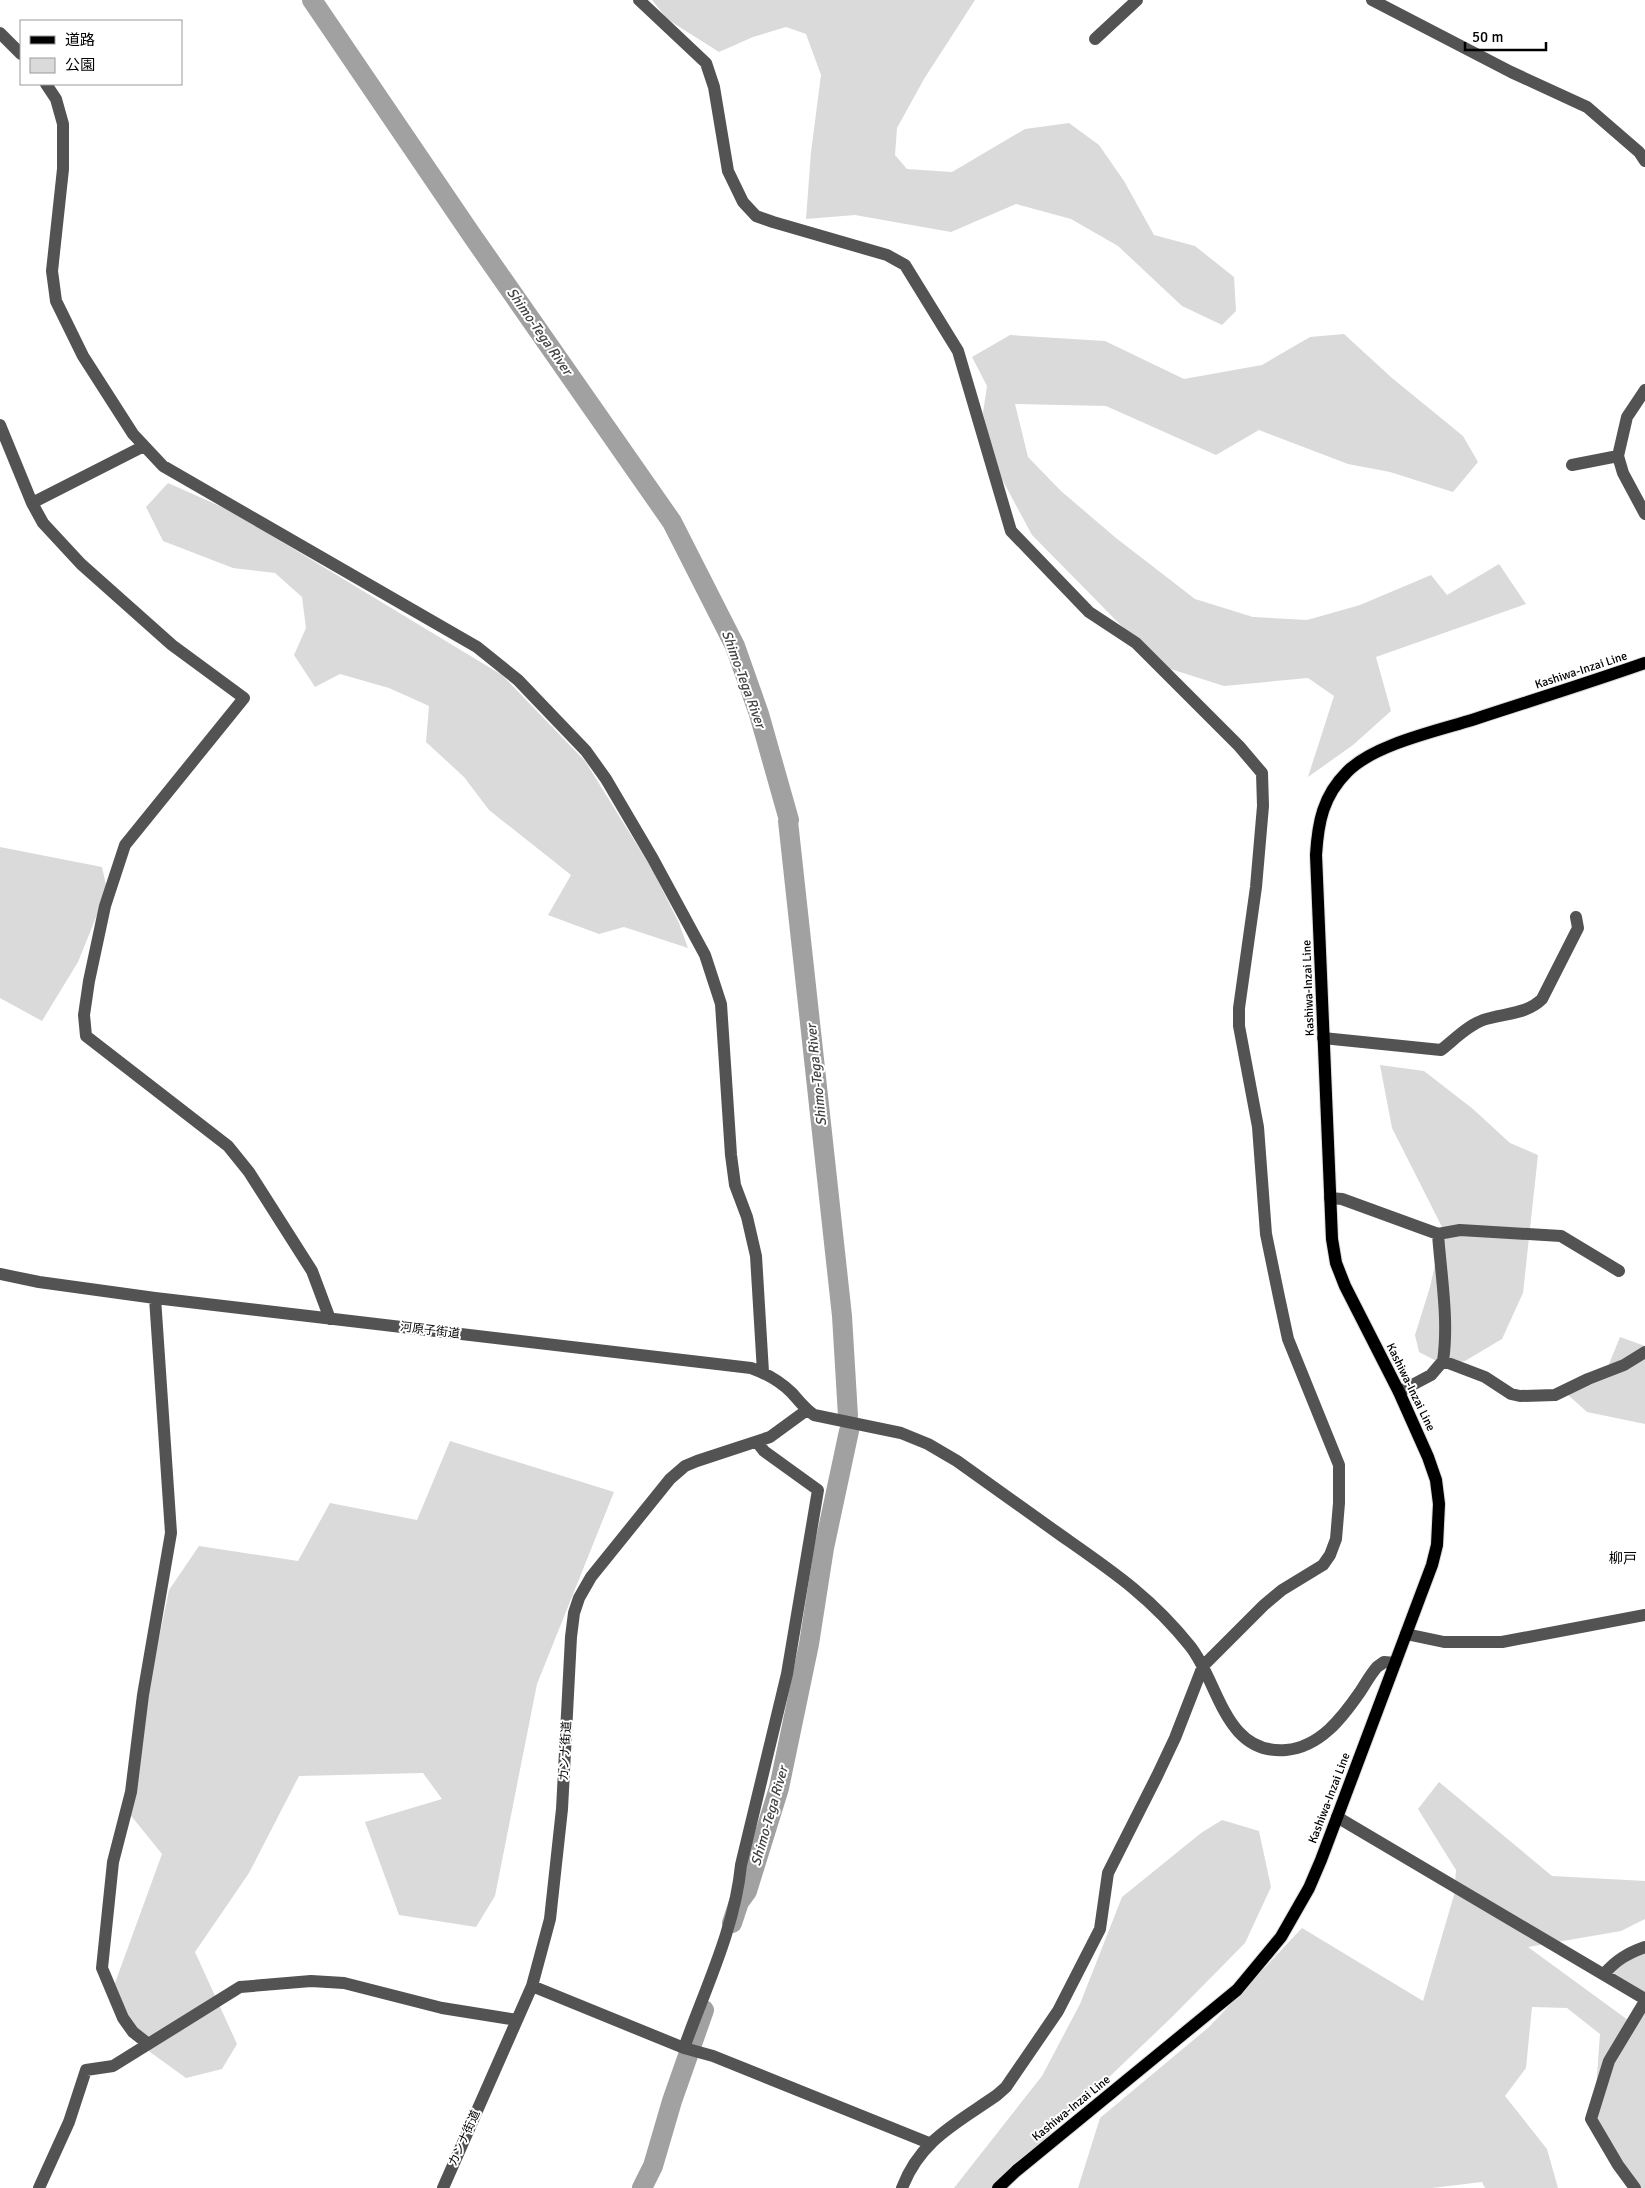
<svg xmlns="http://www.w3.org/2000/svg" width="1645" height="2188" font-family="Signika,'Noto Sans JP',sans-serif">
	<rect width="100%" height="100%" fill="#fff"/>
	<path fill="#dadada" d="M 652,0 L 975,0 L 924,79 L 897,128 L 895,155 L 907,169 L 952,172 L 1025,129 L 1069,123 L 1099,145 L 1124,181 L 1154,235 L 1195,246 L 1234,277 L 1236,311 L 1222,325 L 1182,306 L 1118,246 L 1071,219 L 1016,204 L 951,232 L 855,215 L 806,219 L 811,152 L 821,75 L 806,34 L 786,27 L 753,37 L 719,52 L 667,19 Z
		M 1344,334 L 1392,378 L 1463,436 L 1478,462 L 1453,492 L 1390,472 L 1348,464 L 1259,430 L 1216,455 L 1106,406 L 1015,404 L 1028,457 L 1061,491 L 1116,538 L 1195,599 L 1253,617 L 1307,620 L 1360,605 L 1431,575 L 1447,595 L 1499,564 L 1526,604 L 1376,657 L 1391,711 L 1353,745 L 1308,777 L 1334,696 L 1308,678 L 1224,686 L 1161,666 L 1032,535 L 997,470 L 983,413 L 987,386 L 972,357 L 1010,335 L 1105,341 L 1184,379 L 1262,365 L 1310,337 Z
		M 168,483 L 231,511 L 502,675 L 585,761 L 652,869 L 679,923 L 688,948 L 624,927 L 599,934 L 548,915 L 571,875 L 489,810 L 464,777 L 426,742 L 429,706 L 389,688 L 340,674 L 315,687 L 294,655 L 306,628 L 302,597 L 275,573 L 233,568 L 163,541 L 146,507 Z
		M 0,847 L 102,867 L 107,890 L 78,962 L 42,1021 L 0,998 Z
		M 1380,1065 L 1424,1071 L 1473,1109 L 1510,1143 L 1538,1155 L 1523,1293 L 1502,1339 L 1465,1361 L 1444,1365 L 1419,1352 L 1415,1335 L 1430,1287 L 1443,1229 L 1392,1128 Z
		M 1620,1337 L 1645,1346 L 1645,1424 L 1587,1412 L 1567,1394 L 1607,1369 Z
		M 450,1441 L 614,1492 L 537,1684 L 495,1896 L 476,1927 L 399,1915 L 365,1822 L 442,1799 L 423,1773 L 299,1776 L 249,1873 L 195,1952 L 237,2044 L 222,2069 L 186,2078 L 139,2044 L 115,1983 L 162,1854 L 124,1807 L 169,1590 L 199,1546 L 298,1561 L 330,1503 L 417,1520 Z
		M 1439,1782 L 1552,1876 L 1645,1881 L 1645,1919 L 1621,1931 L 1528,1947 L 1632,2023 L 1645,2001 L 1645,2188 L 1635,2188 L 1591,2119 L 1595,2103 L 1600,2034 L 1567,2008 L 1532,2007 L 1526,2068 L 1505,2096 L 1547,2149 L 1558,2188 L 1485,2188 L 1482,2182 L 1432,2188 L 1078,2188 L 1100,2118 L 1209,2027 L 1302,1928 L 1423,2001 L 1454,1895 L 1456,1870 L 1418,1809 Z
		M 1222,1820 L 1259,1831 L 1271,1887 L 1245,1943 L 1173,2016 L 993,2188 L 954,2188 L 1042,2076 L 1080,2004 L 1122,1897 L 1201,1833 Z
		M 1645,1947 L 1645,1999 L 1604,1974 Z"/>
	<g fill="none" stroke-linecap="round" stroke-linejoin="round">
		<path stroke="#a1a1a1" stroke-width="20" d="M 312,0 L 471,234 L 672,522 L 735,646 L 759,714 L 789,820 L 788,821 L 842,1316 L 848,1416
			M 732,1923 L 739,1902 L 747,1891 L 779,1788 L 809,1644 L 824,1548 L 849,1431
			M 642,2188 L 653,2166 L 672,2101 L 704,2010"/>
		<defs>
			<path id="major" d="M 998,2188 L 1016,2171 L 1237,1990 L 1281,1937 L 1309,1888 L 1321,1860 L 1432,1565 L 1437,1545 L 1439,1504 L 1436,1480 L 1428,1457 L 1399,1392 L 1345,1286 L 1336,1263 L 1332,1239 L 1316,855 C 1318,822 1323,796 1347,772 C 1373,745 1436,731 1472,720 C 1530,701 1588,683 1645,663"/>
		</defs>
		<use href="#major" stroke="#dbdbdb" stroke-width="14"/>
		<path stroke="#535353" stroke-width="12" d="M 639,0 L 706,63 L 714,87 L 728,171 L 743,202 L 756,216 L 773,222 L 887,255 L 905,265 L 958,351 L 1011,531 L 1089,612 L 1136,643 L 1239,746 L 1262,773 L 1263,806 L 1256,887 L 1239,1008 L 1239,1026 L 1258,1127 L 1266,1234 L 1279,1297 L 1288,1339 L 1339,1465 L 1339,1503 L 1336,1539 L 1330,1555 L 1323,1565 L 1282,1590 L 1264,1605 L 1203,1666 L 1175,1738 L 1157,1776 L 1108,1873 L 1100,1929 L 1058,2011 L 1006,2087 L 997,2095 C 957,2123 920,2140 902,2188
			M 1372,0 L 1511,72 L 1587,107 L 1639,152 L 1645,161
			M 0,33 L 21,54
			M 1095,39 L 1137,0
			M 46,84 L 56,99 L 63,124 L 63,169 L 52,271 L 56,301 L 83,356 L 133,434 L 163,466 L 477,647 L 518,680 L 586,751 L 606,779 L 653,859 L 705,955 L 721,1004 L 731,1155 L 735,1185 L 747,1217 L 756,1256 L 763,1372
			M 1645,390 L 1627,417 L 1618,456 L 1623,473 L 1645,514
			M 0,425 L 32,503 L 43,523 L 81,564 L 172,645 L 244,698 L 125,845 L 105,906 L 89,981 L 84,1015 L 86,1036 L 228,1146 L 249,1172 L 312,1271 L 330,1319
			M 1572,465 L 1618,456
			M 32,503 L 144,446
			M 1323,1038 L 1441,1050 C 1454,1040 1467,1026 1483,1020 C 1503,1013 1526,1015 1542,999 L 1578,928 L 1576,917
			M 1330,1198 L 1342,1199 L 1438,1234 L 1460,1230 L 1561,1236 L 1619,1271
			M 1438,1234 C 1441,1276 1449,1320 1443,1361
			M 0,1274 L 39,1282 L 155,1298 L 751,1368 C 765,1373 781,1382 792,1393 C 799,1401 805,1409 814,1415 L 901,1433 L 928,1444 L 957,1461 C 992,1486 1027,1511 1062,1536 C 1112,1571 1151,1597 1190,1646 C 1219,1682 1224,1755 1286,1750 C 1320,1747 1342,1718 1360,1692 C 1366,1683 1370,1675 1377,1667 L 1384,1662 L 1395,1663
			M 1399,1392 L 1431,1375 L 1443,1361 L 1485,1377 L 1511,1394 L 1520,1396 L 1555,1395 L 1588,1379 L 1624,1365 L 1645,1352
			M 1406,1634 L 1444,1642 L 1502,1642 L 1645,1615
			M 1337,1817 L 1645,1999
			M 1604,1974 C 1616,1960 1628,1953 1645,1947
			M 532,1986 L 684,2048 L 713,2056 L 929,2143
			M 147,2043 L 133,2032 L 123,2018 L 102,1968 L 113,1862 L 131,1792 L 143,1695 L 171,1533 L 155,1298
			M 684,2048 C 705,1989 735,1928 741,1865 L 787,1674 L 818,1490 L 764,1451 L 757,1442
			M 39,2188 L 69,2122 L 86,2070 L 113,2066 L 240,1987 L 311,1981 L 344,1983 L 442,2008 L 517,2020
			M 443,2188 L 532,1986 L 550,1919 L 562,1809 L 571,1637 L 574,1613 L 579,1598 L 591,1577 L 670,1479 L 685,1466 L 697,1461 L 770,1437 L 807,1410
			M 1635,2188 L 1618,2165 L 1591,2119 L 1609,2061 L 1645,2001"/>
		<use href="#major" stroke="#000" stroke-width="12"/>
	</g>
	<g text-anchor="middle" stroke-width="4" stroke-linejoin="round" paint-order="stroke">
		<g font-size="12" fill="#000" stroke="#fff">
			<text transform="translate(1581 670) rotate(-18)" y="4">Kashiwa-Inzai Line</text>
			<text transform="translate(1308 988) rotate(-92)" y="4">Kashiwa-Inzai Line</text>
			<text transform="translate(430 1330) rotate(7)" y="4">河原子街道</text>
			<text transform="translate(1411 1387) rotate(64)" y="4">Kashiwa-Inzai Line</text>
			<text transform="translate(565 1751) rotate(-87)" y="4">カンナ街道</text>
			<text transform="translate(1329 1798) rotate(-69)" y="4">Kashiwa-Inzai Line</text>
			<text transform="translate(1071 2108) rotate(-39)" y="4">Kashiwa-Inzai Line</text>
			<text transform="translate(464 2138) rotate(-66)" y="4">カンナ街道</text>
		</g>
		<g font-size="14" font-style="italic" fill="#424242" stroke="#fff">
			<text transform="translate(540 331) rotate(55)" y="5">Shimo-Tega River</text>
			<text transform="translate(744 679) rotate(70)" y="5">Shimo-Tega River</text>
			<text transform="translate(816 1075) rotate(-96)" y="5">Shimo-Tega River</text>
			<text transform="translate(769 1816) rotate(-74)" y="5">Shimo-Tega River</text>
		</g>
		<g font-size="14" fill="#000" stroke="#fff">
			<text x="1623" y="1563">柳戸</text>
		</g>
	</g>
	<rect x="20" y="20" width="162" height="65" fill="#ffffff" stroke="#999999"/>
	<rect x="30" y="36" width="25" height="8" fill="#000000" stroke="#999999"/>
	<text x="65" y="45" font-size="15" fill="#000000">道路</text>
	<rect x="30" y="58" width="25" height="15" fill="#dadada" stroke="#999999"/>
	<text x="65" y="70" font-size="15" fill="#000000">公園</text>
	<path d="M1465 42v8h81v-8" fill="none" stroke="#000000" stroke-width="2.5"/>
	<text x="1472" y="42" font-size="15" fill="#000000" stroke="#ffffff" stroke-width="4" paint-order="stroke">50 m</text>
</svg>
